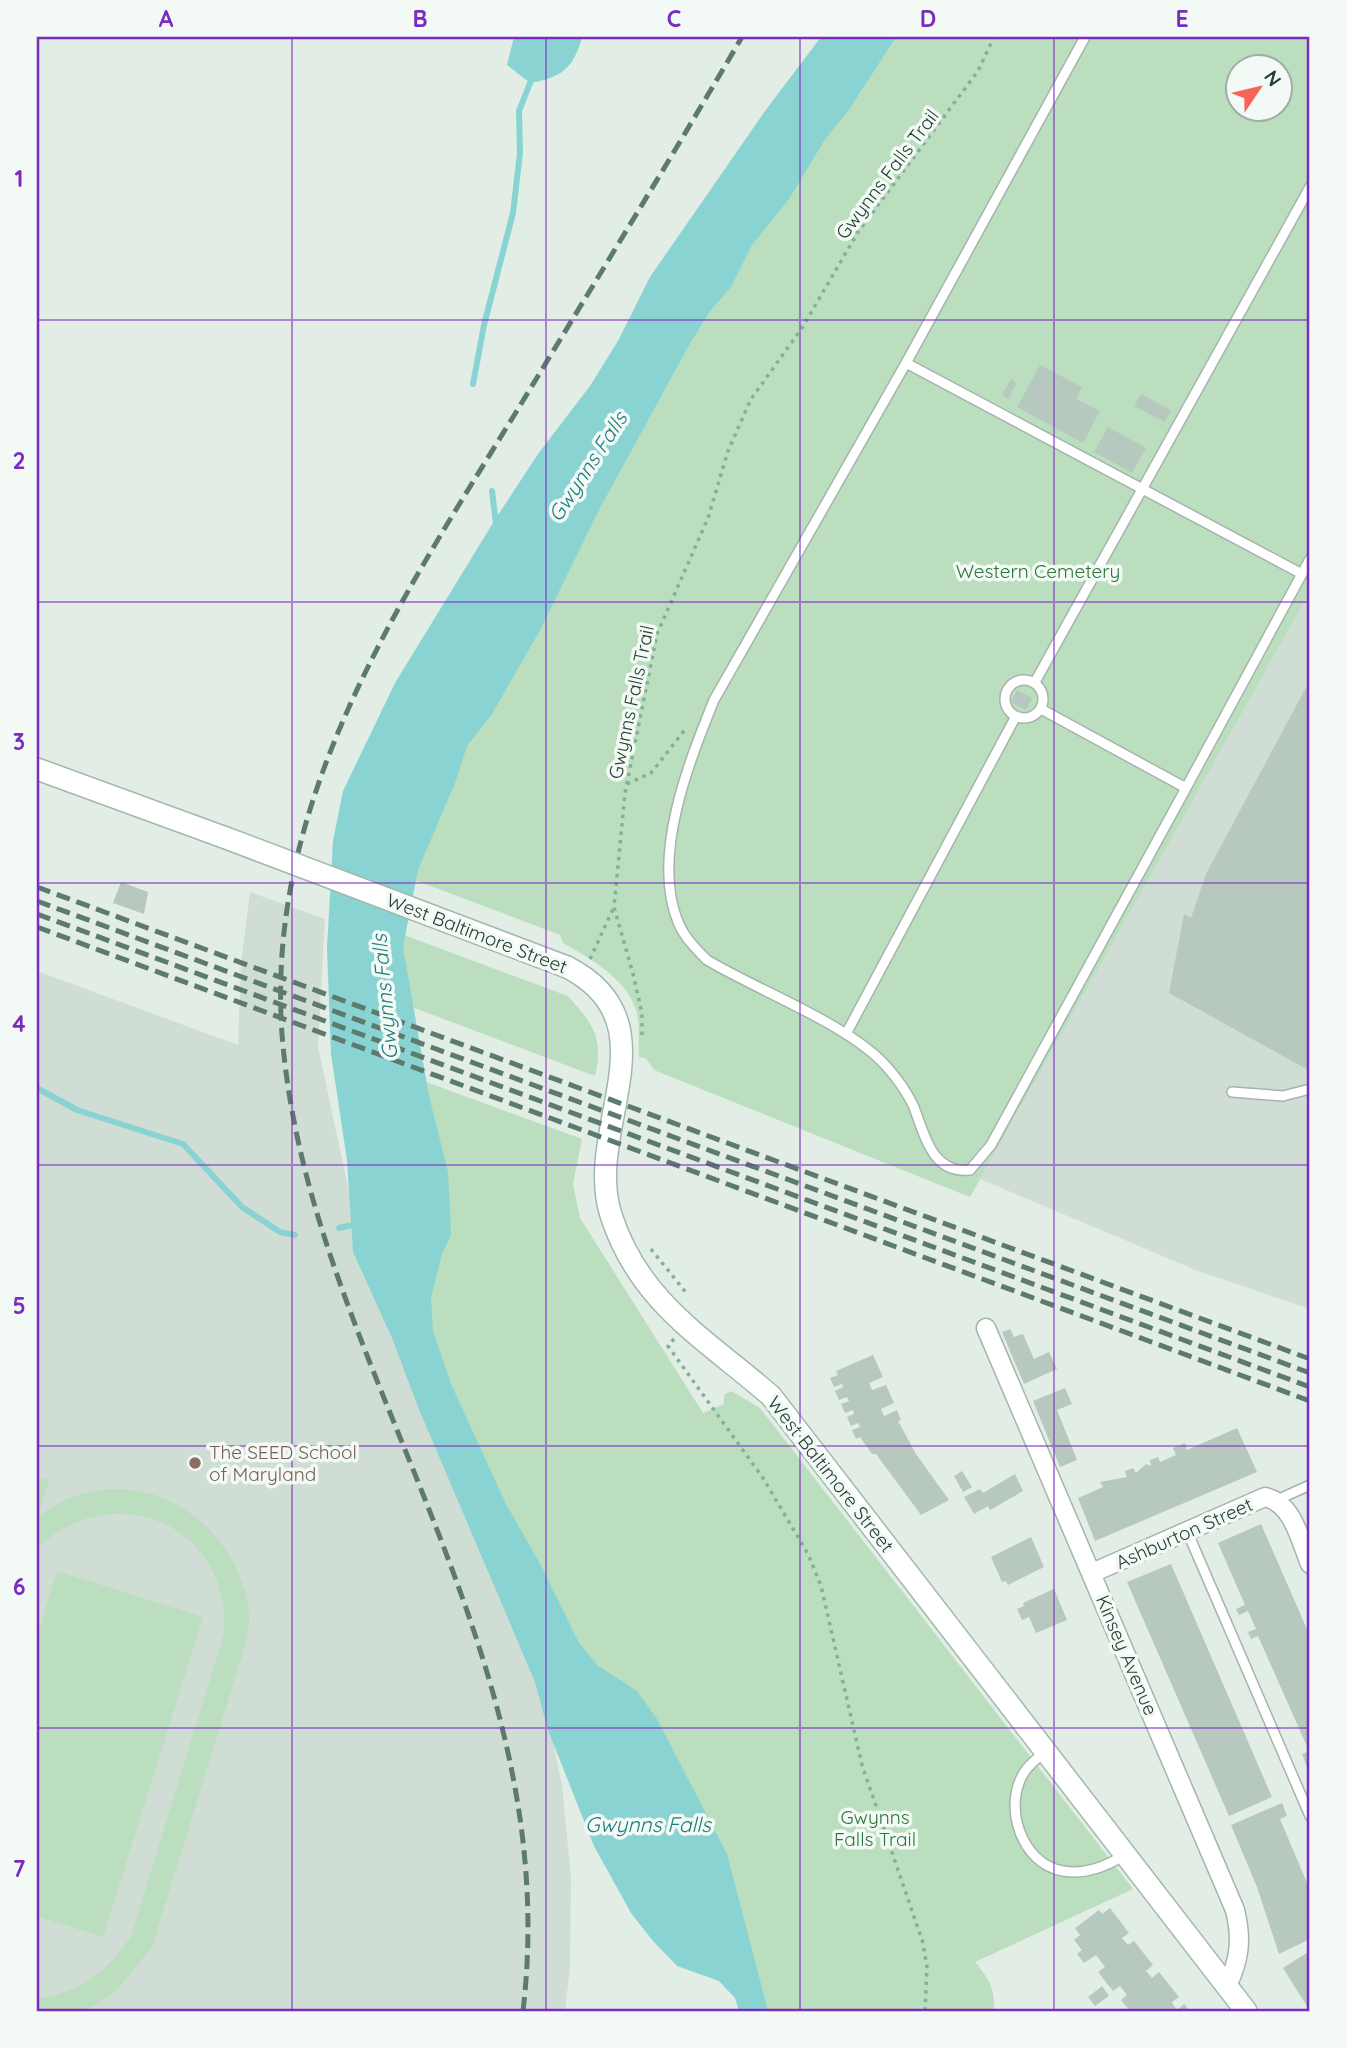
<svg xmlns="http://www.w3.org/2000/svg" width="1347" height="2048" font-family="Quicksand,sans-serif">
	<rect width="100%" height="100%" fill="#e2ede6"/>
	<path fill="#d0ddd5" d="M 1310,592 L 1310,1309 L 1198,1271 L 980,1179 Z
		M 250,892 L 325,919 L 318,1047 L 358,1233 L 543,1694 L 562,1785 L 571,1877 L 570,1969 L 565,2011 L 37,2011 L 37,971 L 238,1045 L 241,964 Z"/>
	<path fill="#bbdebe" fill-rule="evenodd" d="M 841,37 L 1310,37 L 1310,592 L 970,1197 L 654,1070 L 646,1058 L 639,1057 C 638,1044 640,1026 637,1013 C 628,979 591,959 563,943 L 560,935 L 367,862 ZM 1238,66 L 1280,66 L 1280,108 L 1238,108 Z
		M 364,920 L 568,996 C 593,1024 604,1038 595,1076 L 353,985 Z
		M 388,1068 L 582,1139 L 573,1184 L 580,1218 L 703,1413 L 724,1404 L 724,1395 L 731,1391 L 760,1408 L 1133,1889 L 975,1962 C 989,1979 995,1988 994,2011 L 753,2011 L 552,1650 L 433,1392 Z
		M 37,1477 L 49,1480 L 39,1515 C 48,1510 57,1503 67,1499 C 150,1465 233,1522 249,1607 C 251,1617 248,1629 247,1639 L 152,1947 L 115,1992 L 94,2006 L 82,2011 L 37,2011 L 37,1999 C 80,1993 107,1972 131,1936 L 224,1634 C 232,1526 115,1475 37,1548 Z
		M 57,1571 L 203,1617 L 103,1937 L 37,1916 L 37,1636 Z"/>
	<path fill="#89d3d2" d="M 514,37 L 582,37 C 574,68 561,78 530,83 L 507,65 Z
		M 821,37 L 896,37 L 850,108 L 824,141 L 789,199 L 752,245 L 731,287 L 710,311 L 688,347 L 600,508 L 539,632 L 492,714 L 467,746 L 455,783 L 418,870 L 403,947 L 429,1096 L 448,1172 L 451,1234 L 442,1254 L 431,1297 L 433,1331 L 451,1384 L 506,1504 L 539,1562 L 578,1641 L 597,1665 L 637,1691 L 657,1719 L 727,1854 L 768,2011 L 739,2011 L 735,1998 L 719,1981 L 677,1966 L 653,1941 L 631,1913 L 594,1846 L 548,1730 L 535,1682 L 418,1407 L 392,1338 L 353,1252 L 347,1160 L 331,1054 L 327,948 L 333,841 L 343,791 L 395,683 L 496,518 L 538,454 L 590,386 L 618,341 L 650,277 L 765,111 Z"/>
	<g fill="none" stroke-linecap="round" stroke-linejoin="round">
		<path stroke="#89d3d2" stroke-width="6" d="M 473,384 L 484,325 L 513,213 L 520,153 L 519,111 L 530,83
			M 492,491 L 496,524
			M 37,1088 L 77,1110 L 183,1144 L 242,1207 L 280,1232 L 295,1235
			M 339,1228 L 358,1224"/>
	</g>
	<path fill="#b7c8bf" d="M 1040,365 L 1082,387 L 1076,399 L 1100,411 L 1083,443 L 1017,407 Z
		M 1011,379 L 1017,383 L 1008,399 L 1002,395 Z
		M 1141,394 L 1171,410 L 1165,422 L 1134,406 Z
		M 1108,427 L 1146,448 L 1132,473 L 1094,452 Z
		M 1310,680 L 1310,1071 L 1169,993 L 1184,914 L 1191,918 L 1206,874 Z
		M 1017,690 L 1032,698 L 1026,710 L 1011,702 Z
		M 121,882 L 148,892 L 144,914 L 113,903 Z
		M 1010,1329 L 1014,1337 L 1023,1334 L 1034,1359 L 1049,1352 L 1057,1369 L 1024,1384 L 1002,1332 Z
		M 873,1355 L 883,1377 L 869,1383 L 872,1390 L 886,1385 L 894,1403 L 881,1409 L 884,1416 L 897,1410 L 901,1420 L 898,1421 L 916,1454 L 949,1500 L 921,1515 L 876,1454 L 872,1454 L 860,1437 L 856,1439 L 852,1430 L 860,1427 L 858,1423 L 851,1426 L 847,1417 L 854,1414 L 853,1410 L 845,1413 L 841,1404 L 849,1401 L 847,1397 L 839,1400 L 835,1391 L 843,1387 L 842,1384 L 834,1387 L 830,1378 L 838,1375 L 836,1371 Z
		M 1065,1388 L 1072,1404 L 1057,1410 L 1077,1460 L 1060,1467 L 1033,1401 Z
		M 1237,1428 L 1257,1472 L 1095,1541 L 1078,1498 L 1103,1487 L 1100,1482 L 1127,1477 L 1125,1471 L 1133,1468 L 1136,1473 L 1146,1464 L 1151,1466 L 1150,1460 L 1158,1457 L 1160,1462 L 1176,1455 L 1173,1448 L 1185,1443 L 1187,1450 Z
		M 962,1471 L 972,1487 L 963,1492 L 954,1476 Z
		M 1015,1474 L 1023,1491 L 990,1510 L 988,1506 L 974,1514 L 964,1497 L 980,1489 L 983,1493 Z
		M 1261,1524 L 1310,1636 L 1310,1766 L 1307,1767 L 1302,1754 L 1309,1751 L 1258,1636 L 1251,1639 L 1248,1632 L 1256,1629 L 1248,1611 L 1239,1615 L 1236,1609 L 1245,1605 L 1218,1543 Z
		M 1031,1537 L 1044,1567 L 1008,1585 L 1006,1581 L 1002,1582 L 991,1557 Z
		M 1171,1564 L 1272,1797 L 1229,1816 L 1127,1582 Z
		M 1054,1589 L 1067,1620 L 1036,1633 L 1029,1617 L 1022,1620 L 1017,1609 L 1024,1606 L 1023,1603 Z
		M 1282,1803 L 1287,1816 L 1280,1819 L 1310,1890 L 1310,1939 L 1279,1954 L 1257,1887 L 1231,1825 Z
		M 1110,1908 L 1129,1933 L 1122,1938 L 1128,1945 L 1134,1941 L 1153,1965 L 1146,1971 L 1152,1978 L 1159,1972 L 1179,1997 L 1172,2002 L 1174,2006 L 1177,2010 L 1184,2004 L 1190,2011 L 1130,2011 L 1121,2000 L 1127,1995 L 1120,1986 L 1113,1991 L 1098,1972 L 1105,1967 L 1096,1955 L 1084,1963 L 1077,1954 L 1082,1950 L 1074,1940 L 1080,1935 L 1075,1928 L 1099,1910 L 1102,1914 Z
		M 1310,1951 L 1310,2011 L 1283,1968 Z
		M 1102,1986 L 1109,1996 L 1095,2006 L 1088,1997 Z"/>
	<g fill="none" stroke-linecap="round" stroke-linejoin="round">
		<defs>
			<path id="service" d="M 1085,37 L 906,363 L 714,700 C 689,762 651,856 678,922 C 684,937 696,949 707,960 C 757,990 850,1025 886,1066 C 897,1078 906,1091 913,1105 C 925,1134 931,1174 970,1170 L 991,1145 L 1186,788
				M 906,363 L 1302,574
				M1005 699a19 19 0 1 1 38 0a19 19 0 1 1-38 0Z
				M 1035,682 L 1310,187
				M 1041,709 L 1186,788 L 1310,559
				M 846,1034 L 1016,716
				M 1232,1092 L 1283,1096 L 1310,1089
				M 1277,1500 L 1310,1485
				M 1187,1531 L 1310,1816
				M 1044,1752 C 1038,1758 1030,1764 1025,1771 C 1002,1805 1021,1864 1063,1871 C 1086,1875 1106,1866 1125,1855"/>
			<path id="minor" d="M 986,1328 L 1235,1910 C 1242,1939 1240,1959 1227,1986
				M 1092,1573 L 1265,1497 C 1293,1503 1300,1540 1310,1564"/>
			<path id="secondary" d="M 37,769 L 226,838
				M 567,967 C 676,1023 583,1129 611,1215 C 639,1303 707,1340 771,1396 L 1246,2011"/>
		</defs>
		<use href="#service" stroke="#a5b5ac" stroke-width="12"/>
		<use href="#minor" stroke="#a5b5ac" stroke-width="21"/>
		<use href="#secondary" stroke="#a0b9ac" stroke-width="24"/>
		<path stroke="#82b19a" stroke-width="3.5" stroke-dasharray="3.5 5" stroke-linecap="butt" d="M 627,784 L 651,773 L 687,727
			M 590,959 L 614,907
			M 642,1035 L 642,1013 L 633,974 L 614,907 L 625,793 L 657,634 L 708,518 L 728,451 L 751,399 L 802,328 L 858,232 L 978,71 L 994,37
			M 651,1249 L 688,1295
			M 674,1339 L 668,1346 L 763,1478 L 808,1554 L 821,1586 L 862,1765 L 923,1943 L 927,1967 L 925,2011"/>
		<use href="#service" stroke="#fff" stroke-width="9"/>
		<use href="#minor" stroke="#fff" stroke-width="18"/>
		<use href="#secondary" stroke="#fff" stroke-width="21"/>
		<path stroke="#5c7a6d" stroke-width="5" stroke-dasharray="14 7" stroke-linecap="butt" d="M 37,887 L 1310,1359
			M 37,901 L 1310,1373
			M 37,914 L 1310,1387
			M 37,927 L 1310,1401
			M 523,2011 C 551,1775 455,1577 370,1363 C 328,1256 291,1150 282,1034 C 265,798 404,595 521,404 C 595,282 670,160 742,37"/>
		<defs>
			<path id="secondary-bridge" d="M 226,838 L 567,967"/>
		</defs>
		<use href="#secondary-bridge" stroke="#a0b9ac" stroke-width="24" stroke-linecap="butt"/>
		<use href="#secondary-bridge" stroke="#fff" stroke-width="21"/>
	</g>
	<path fill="none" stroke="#7b2cbf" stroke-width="2" stroke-opacity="0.55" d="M 292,37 L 292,2011M 546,37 L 546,2011M 800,37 L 800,2011M 1054,37 L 1054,2011M 37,320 L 1310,320M 37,602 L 1310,602M 37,883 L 1310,883M 37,1165 L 1310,1165M 37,1446 L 1310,1446M 37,1728 L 1310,1728"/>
	<circle fill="#8d6e63" stroke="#f3f9f5" stroke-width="2.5" cx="195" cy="1463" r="7"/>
	<g text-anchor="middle" stroke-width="7" stroke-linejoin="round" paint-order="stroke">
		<g font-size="19" fill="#223e32" stroke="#f3f9f5">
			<text transform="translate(887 174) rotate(-53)" y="7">Gwynns Falls Trail</text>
			<text transform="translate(631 702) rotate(-78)" y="7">Gwynns Falls Trail</text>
			<text transform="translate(477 933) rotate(21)" y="7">West Baltimore Street</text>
			<text transform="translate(831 1474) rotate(52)" y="7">West Baltimore Street</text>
			<text transform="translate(1184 1533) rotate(-24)" y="7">Ashburton Street</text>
			<text transform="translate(1127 1655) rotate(67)" y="7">Kinsey Avenue</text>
		</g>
		<g font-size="19" fill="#2b763b" stroke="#f3f9f5">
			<text x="1038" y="578">Western Cemetery</text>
			<text x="875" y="1824">Gwynns<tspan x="875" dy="22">Falls Trail</tspan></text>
		</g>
		<g font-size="19" fill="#785e54" stroke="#f3f9f5" text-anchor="start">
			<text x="209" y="1459">The SEED School<tspan x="209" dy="22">of Maryland</tspan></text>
		</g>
		<g font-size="21" font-style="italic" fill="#1a7c7c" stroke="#f3f9f5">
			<text transform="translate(588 467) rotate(-57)" y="7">Gwynns Falls</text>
			<text transform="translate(385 997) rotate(-95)" y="7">Gwynns Falls</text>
			<text x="648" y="1832">Gwynns Falls</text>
		</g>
	</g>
	<rect width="1347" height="2048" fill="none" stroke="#f3f9f5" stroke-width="77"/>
	<g transform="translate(1259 88) rotate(55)"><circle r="33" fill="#f3f9f5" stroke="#9faea7" stroke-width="2"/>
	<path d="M0-5L12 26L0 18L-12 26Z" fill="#f56458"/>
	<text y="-10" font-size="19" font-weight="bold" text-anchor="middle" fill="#223e32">N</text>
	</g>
	<rect x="38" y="38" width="1270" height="1972" fill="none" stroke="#7b2cbf" stroke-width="2.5"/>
	<g font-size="23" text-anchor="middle" font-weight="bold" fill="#7b2cbf">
		<text x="166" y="27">A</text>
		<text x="420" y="27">B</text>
		<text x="674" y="27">C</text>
		<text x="928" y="27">D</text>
		<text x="1182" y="27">E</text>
		<text x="19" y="187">1</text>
		<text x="19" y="469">2</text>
		<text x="19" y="750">3</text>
		<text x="19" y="1032">4</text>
		<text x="19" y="1314">5</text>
		<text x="19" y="1595">6</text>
		<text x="19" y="1877">7</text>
	</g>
</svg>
